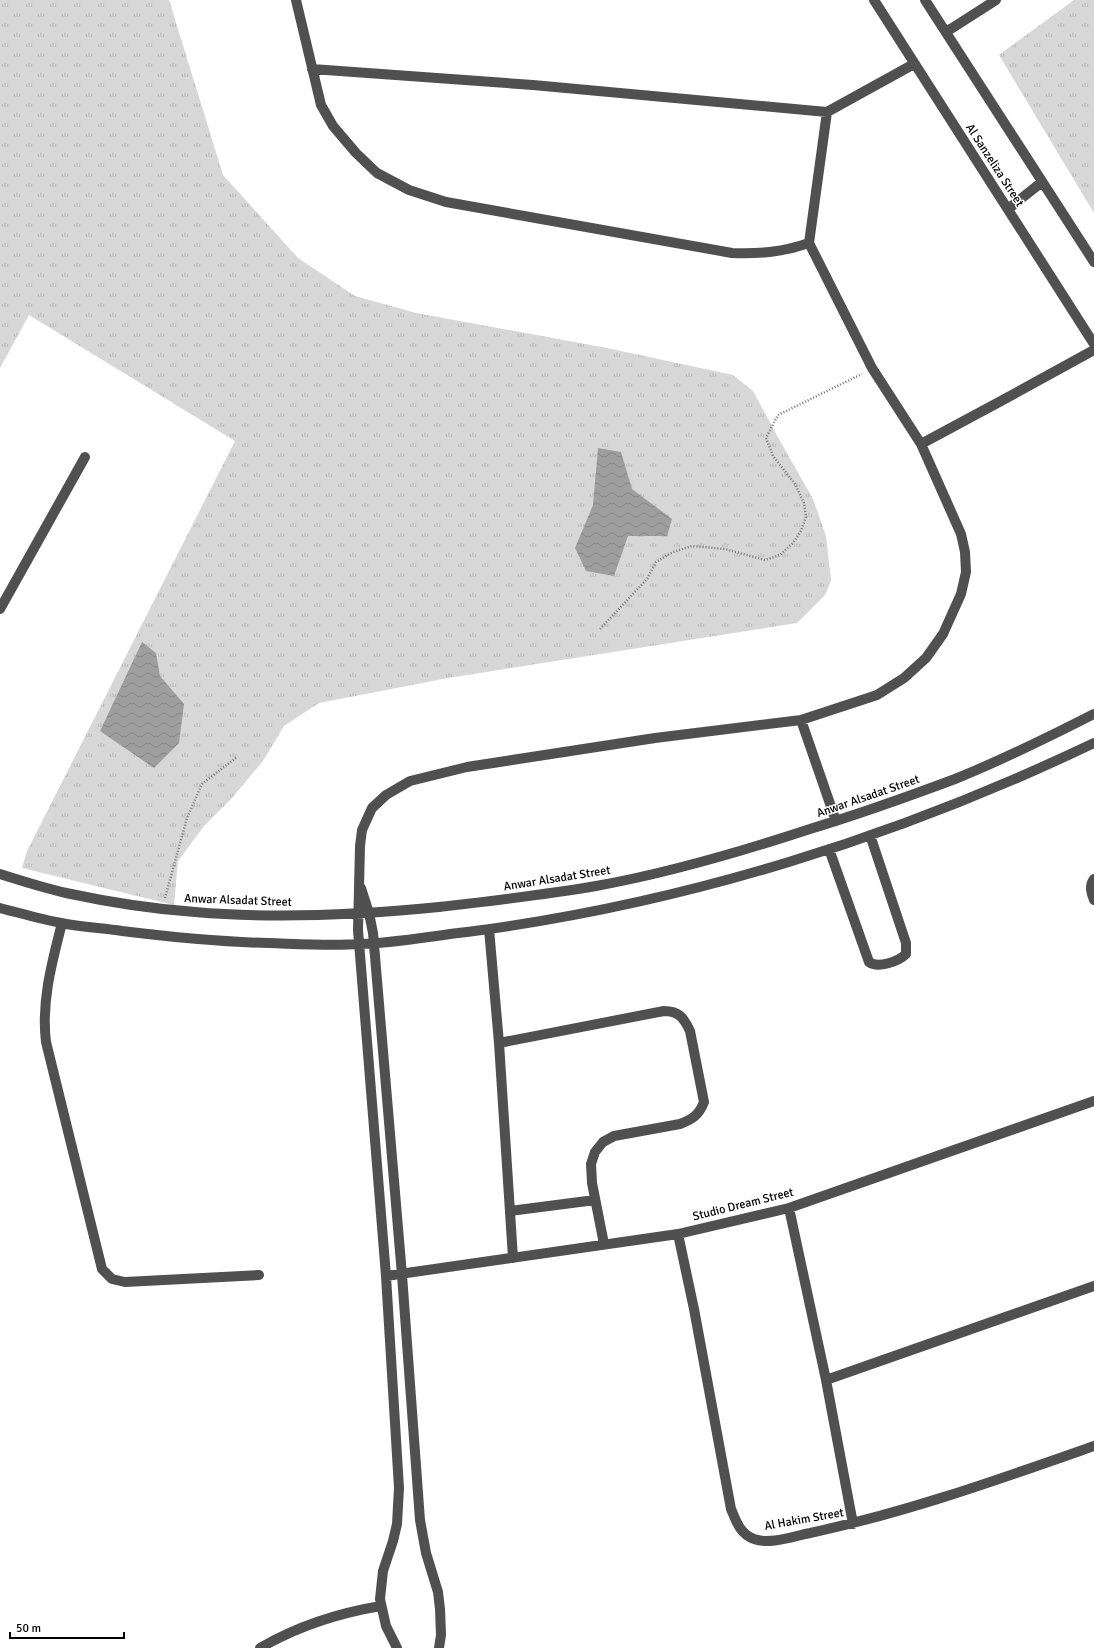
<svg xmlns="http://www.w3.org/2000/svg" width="1094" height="1648" font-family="Signika,sans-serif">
	<defs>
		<pattern id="grass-tufts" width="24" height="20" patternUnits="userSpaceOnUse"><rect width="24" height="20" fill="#d7d7d7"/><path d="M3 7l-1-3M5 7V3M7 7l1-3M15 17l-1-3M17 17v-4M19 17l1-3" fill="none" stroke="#b7b7b7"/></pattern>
		<pattern id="water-waves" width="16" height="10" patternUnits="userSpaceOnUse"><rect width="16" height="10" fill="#9e9e9e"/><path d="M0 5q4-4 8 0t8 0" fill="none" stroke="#868686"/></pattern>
	</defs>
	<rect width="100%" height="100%" fill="#fff"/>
	<path fill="url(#grass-tufts)" d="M 0,0 L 169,0 L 223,175 L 298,258 L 355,296 L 416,313 L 607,348 L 733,375 L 753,391 L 780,441 L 813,499 L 826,536 L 831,581 L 825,595 L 797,623 L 448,678 L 319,703 L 284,726 L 263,761 L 231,799 L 204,826 L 178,861 L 174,905 L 22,868 L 27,851 L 235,441 L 29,315 L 0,368 Z
		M 1074,0 L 1094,0 L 1094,213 L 999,55 Z"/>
	<path fill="url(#water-waves)" d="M 598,448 L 621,452 L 632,489 L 672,519 L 667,536 L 628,536 L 614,576 L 586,571 L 575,548 L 593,505 Z
		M 142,642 L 156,653 L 160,676 L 184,704 L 179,743 L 154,768 L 100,731 Z"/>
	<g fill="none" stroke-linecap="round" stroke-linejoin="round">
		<path stroke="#727272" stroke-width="2.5" stroke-dasharray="1 2" stroke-linecap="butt" d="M 600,629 L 647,579 L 656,562 L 673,552 L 692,546 L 725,549 L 765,560 L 780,555 L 793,543 L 801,531 L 806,517 L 804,503 L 795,484 L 773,456 L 766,438 L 778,415 L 862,374
			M 165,898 L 187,818 L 202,784 L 237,757"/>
		<path stroke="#505050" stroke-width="10" d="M 296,0 L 321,105 L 333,126 L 356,153 L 377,173 L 409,190 L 446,202 L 732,253 C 760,254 783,252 809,243
			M 874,0 L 1094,344
			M 925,0 L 1094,262
			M 946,32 L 996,0
			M 312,69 L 533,85 L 827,112
			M 1008,209 L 1042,182
			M 921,444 L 1001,401 L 1094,350
			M 0,609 L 85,457
			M 801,720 L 836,821
			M 829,849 L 869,962 C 878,969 899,961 906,954 L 906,943 L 870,835
			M 0,874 C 22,881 44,888 66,893 C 108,902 152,909 195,912 C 276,919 358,915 439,907 C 491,901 544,895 596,886 C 669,873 740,852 810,829 C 859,814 907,797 955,779 C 1002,760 1049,737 1094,714
			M 1094,879 C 1089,886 1091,893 1094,900
			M 361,888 L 369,913 L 373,933 L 402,1275 L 420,1520 L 426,1553 L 438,1592 L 440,1609 L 441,1635 L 439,1648
			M 0,908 C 20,913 40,919 61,923 C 81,927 102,928 122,931 C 171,937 220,942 269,943 C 299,944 330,946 360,944 C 396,943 431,936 467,932 C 684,904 897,837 1094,743
			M 62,923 C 52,962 41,1002 46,1042 L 102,1269 L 112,1279 L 125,1282 L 259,1275
			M 489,929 L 499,1043 L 513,1258
			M 499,1043 L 664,1011 C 679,1011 684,1018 690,1031 L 704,1102 C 699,1115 693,1119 680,1124 L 614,1136 L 603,1142 L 595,1152 L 591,1164 L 592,1183 L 604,1244
			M 789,1208 L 826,1380 L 853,1524
			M 510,1211 L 595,1200
			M 678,1234 L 694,1309 L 731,1509 C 736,1521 740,1534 754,1539 C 770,1545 794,1536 810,1533 C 908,1512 1000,1479 1094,1446
			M 386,1276 L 678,1234 L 789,1208 L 1094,1101
			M 826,1380 L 1094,1286
			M 260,1648 C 298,1626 338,1613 381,1606
			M 397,1648 L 386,1626 L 380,1599 L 383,1571 L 393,1541 L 397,1524 L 399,1488 L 386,1276 L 358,930 L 360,846 L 362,830 L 372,808 L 386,795 L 410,781 L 467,767 L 655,738 L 801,720 L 877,695 L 904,678 L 926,658 L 943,634 L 961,594 L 966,572 L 965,552 L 961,534 L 921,444 L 872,368 L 809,243 L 827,112 L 914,64"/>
	</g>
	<g text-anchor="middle" stroke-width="3" stroke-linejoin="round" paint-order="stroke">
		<g font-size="12" fill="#000" stroke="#fff">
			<text transform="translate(995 165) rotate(57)" y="4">Al Sanzeliza Street</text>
			<text transform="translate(868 796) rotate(-19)" y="4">Anwar Alsadat Street</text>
			<text transform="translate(557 878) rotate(-9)" y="4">Anwar Alsadat Street</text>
			<text transform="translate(238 900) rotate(2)" y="4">Anwar Alsadat Street</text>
			<text transform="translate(743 1204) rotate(-14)" y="4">Studio Dream Street</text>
			<text transform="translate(804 1519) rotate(-10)" y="4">Al Hakim Street</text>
		</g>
	</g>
	<path d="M10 1632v6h114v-6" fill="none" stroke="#000000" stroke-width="2"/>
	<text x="16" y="1632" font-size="12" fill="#000000" stroke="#ffffff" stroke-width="3" paint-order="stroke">50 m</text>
</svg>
